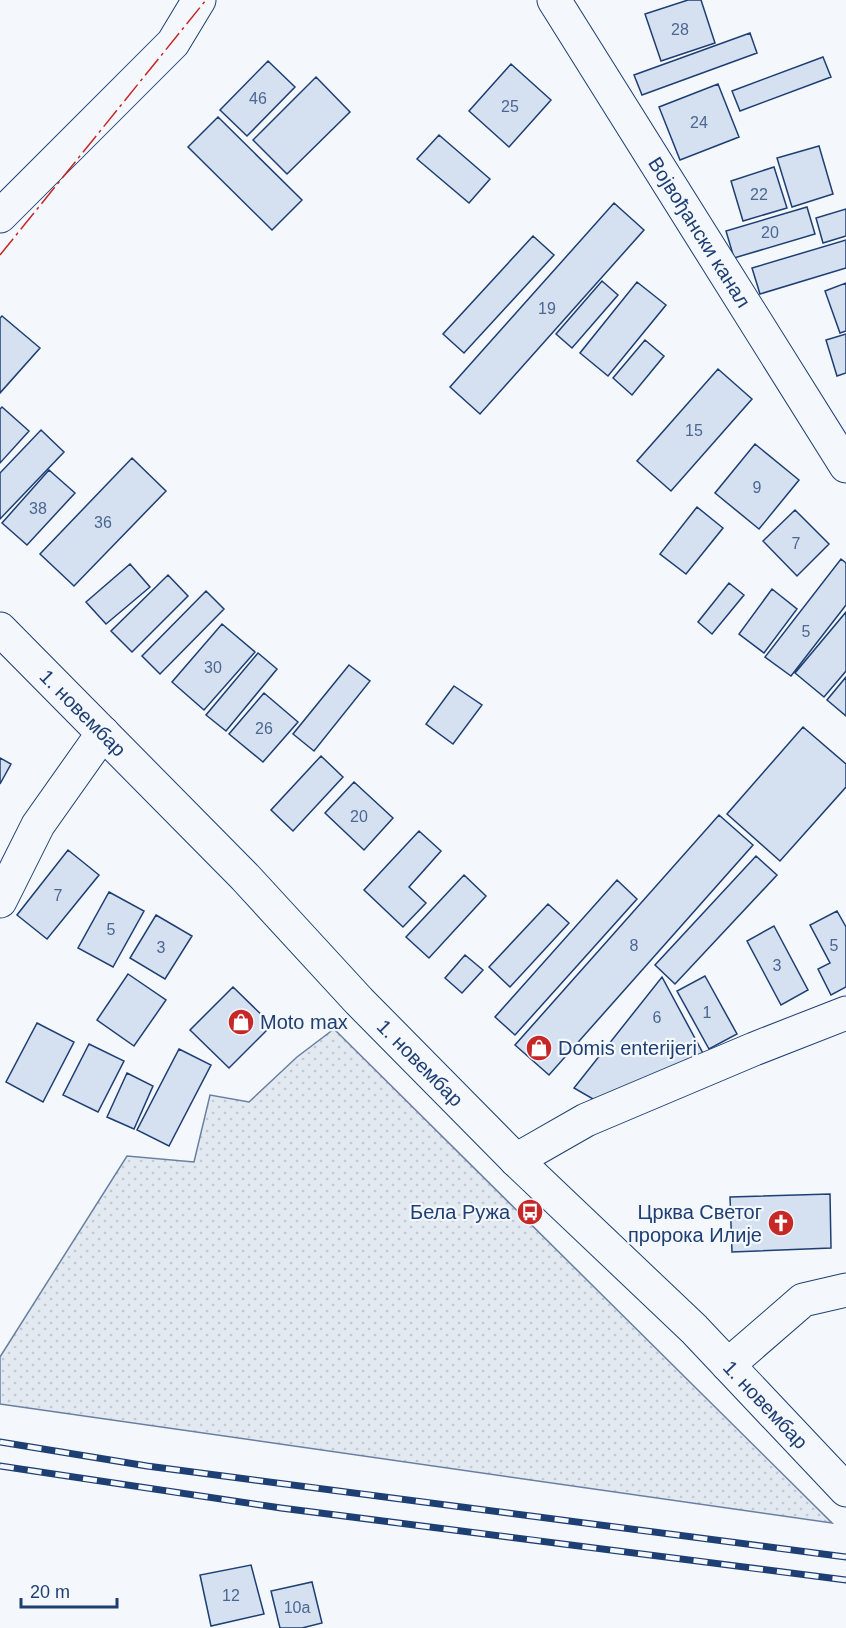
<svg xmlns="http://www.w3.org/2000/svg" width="846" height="1628" font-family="Arial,sans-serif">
	<defs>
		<pattern id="grass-dots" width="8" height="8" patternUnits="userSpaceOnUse" patternTransform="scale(1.5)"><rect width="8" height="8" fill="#e3e9f0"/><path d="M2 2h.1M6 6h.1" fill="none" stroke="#c2c9d1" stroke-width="1.8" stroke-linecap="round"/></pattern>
	</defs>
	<rect width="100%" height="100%" fill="#f4f7fb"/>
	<path fill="url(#grass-dots)" stroke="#687fa3" stroke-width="1.5" d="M 334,1029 L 832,1523 L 0,1404 L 0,1357 L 127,1156 L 194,1162 L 210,1095 L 249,1102 L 297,1057 Z"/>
	<path fill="#d5e0f0" stroke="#1d3f73" stroke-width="1.5" d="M 688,0 L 701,0 L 715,43 L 661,61 L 645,14 Z
		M 750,33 L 757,53 L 642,95 L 634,75 Z
		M 823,57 L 831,77 L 740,111 L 732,91 Z
		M 268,61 L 295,87 L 247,136 L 220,110 Z
		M 511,64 L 551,100 L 509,147 L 469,111 Z
		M 316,77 L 350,112 L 287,174 L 253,140 Z
		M 718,84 L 739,137 L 680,160 L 659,107 Z
		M 218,117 L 302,200 L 272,230 L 188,147 Z
		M 439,135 L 490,179 L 469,203 L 417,159 Z
		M 819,146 L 833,194 L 792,207 L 777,158 Z
		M 774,167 L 787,208 L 743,221 L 731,181 Z
		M 614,203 L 644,230 L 480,414 L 450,387 Z
		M 807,207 L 815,234 L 734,258 L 726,231 Z
		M 846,209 L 846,236 L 823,243 L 816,218 Z
		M 533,236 L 554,255 L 464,353 L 443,334 Z
		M 846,240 L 846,268 L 760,294 L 752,268 Z
		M 602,281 L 618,295 L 572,348 L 556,334 Z
		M 637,282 L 666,305 L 608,376 L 580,353 Z
		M 846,283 L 846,331 L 840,333 L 825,291 Z
		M 2,316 L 40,348 L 0,393 L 0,318 Z
		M 846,334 L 846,373 L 837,376 L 826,340 Z
		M 645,340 L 664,356 L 632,395 L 613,378 Z
		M 718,369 L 752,399 L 671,491 L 637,461 Z
		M 2,407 L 29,431 L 0,463 L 0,409 Z
		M 41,430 L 64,452 L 0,519 L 0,473 Z
		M 755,444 L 799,480 L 759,529 L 715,493 Z
		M 132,458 L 166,491 L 74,586 L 40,554 Z
		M 49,470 L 75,493 L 27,545 L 2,523 Z
		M 697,507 L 723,528 L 686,574 L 660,554 Z
		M 795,510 L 829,544 L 797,576 L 763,541 Z
		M 841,559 L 846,563 L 846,605 L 791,676 L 765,657 Z
		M 130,564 L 150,587 L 106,624 L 86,602 Z
		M 168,575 L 188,596 L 132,652 L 111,631 Z
		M 729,583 L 744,595 L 712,634 L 698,622 Z
		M 772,589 L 797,609 L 764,653 L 739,634 Z
		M 206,591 L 224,609 L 160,674 L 142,656 Z
		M 846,612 L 846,671 L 824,697 L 795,673 Z
		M 222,624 L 255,652 L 204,710 L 172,682 Z
		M 258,653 L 277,669 L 226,731 L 206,715 Z
		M 349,665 L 370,681 L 314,751 L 293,734 Z
		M 846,677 L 846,716 L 827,700 Z
		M 454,686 L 482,705 L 453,744 L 426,724 Z
		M 264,693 L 298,722 L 263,762 L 229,734 Z
		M 803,727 L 846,764 L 846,787 L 780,861 L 727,814 Z
		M 321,756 L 343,777 L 293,831 L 271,810 Z
		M 0,758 L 11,764 L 0,784 Z
		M 354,782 L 393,818 L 364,850 L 325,813 Z
		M 719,815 L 753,845 L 549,1075 L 515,1045 Z
		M 419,831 L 441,851 L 409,887 L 426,903 L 403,927 L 364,890 Z
		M 68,850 L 99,875 L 47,939 L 17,915 Z
		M 756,856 L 777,875 L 675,984 L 655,965 Z
		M 464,875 L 486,896 L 429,958 L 406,937 Z
		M 617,880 L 637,899 L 515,1035 L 495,1017 Z
		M 109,892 L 144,911 L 113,967 L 78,948 Z
		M 548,904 L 569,923 L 510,987 L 489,967 Z
		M 837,911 L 846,927 L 846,987 L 831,995 L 818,969 L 830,963 L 810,925 Z
		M 156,915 L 192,936 L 165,979 L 130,958 Z
		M 774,926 L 808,990 L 781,1005 L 747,941 Z
		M 465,955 L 483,970 L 462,993 L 445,978 Z
		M 128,974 L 166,1000 L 134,1046 L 97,1020 Z
		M 705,976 L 737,1034 L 709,1049 L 677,991 Z
		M 662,977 L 705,1057 L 605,1106 L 574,1088 Z
		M 233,987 L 272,1025 L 229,1068 L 190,1030 Z
		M 37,1023 L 74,1042 L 43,1102 L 6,1082 Z
		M 89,1044 L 124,1061 L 98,1112 L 63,1095 Z
		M 179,1049 L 211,1065 L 169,1146 L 137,1130 Z
		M 127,1073 L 153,1086 L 134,1129 L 107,1117 Z
		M 830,1194 L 831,1248 L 732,1252 L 730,1197 Z
		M 251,1565 L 264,1614 L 211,1626 L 200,1575 Z
		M 312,1582 L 322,1623 L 302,1628 L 280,1628 L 271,1591 Z"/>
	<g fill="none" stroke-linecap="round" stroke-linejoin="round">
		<defs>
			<g id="minor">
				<path id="s1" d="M 554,0 L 846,466"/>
				<path d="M 0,216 L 173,43 L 199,0"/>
				<path d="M 0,901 L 38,825 L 103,733"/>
				<path d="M 516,1160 L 586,1120 L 754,1049 L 846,1013"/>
				<path d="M 728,1365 L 803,1300 L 846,1290"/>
			</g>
			<g id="major">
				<path id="s2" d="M 0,629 L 245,877 L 359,1001 L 516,1160 L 694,1329 L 846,1490"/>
			</g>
		</defs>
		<use href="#minor" stroke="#1d3f73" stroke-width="35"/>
		<use href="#major" stroke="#1d3f73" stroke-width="35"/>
		<use href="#minor" stroke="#f4f7fb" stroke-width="33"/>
		<use href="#major" stroke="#f4f7fb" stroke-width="33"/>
		<defs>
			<path id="rail" d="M 0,1442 L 147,1466 L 846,1557
				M 0,1466 L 281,1508 L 846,1580"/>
		</defs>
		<use href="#rail" stroke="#1d3f73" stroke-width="7"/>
		<use href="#rail" stroke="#f4f7fb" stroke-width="4.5" stroke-dasharray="14" stroke-linecap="butt"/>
		<path stroke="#c62828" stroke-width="1.5" stroke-dasharray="21 4.5 3 4.5" stroke-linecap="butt" d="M 0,255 L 206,0"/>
	</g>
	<defs>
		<symbol id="shop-disc" viewBox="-11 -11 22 22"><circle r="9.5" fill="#c62828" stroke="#f4f7fb"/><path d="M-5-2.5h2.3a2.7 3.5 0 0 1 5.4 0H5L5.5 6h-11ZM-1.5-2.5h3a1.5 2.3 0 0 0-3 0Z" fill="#fff"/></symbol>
		<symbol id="bus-disc" viewBox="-11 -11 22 22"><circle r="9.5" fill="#c62828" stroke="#f4f7fb"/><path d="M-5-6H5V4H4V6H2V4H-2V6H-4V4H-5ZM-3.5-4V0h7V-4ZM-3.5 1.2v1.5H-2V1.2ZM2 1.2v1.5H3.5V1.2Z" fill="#fff"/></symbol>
		<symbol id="church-disc" viewBox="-11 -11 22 22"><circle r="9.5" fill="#c62828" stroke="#f4f7fb"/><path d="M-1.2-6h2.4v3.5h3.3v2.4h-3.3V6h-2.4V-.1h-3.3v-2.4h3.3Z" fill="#fff"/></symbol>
	</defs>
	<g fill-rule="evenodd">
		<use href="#shop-disc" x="226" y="1007" width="30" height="30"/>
		<use href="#shop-disc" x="524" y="1033" width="30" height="30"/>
		<use href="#bus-disc" x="515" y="1197" width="30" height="30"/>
		<use href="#church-disc" x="766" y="1208" width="30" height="30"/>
	</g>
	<g text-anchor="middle" stroke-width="4.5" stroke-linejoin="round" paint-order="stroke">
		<g font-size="16" fill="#4b6792">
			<text x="680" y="35">28</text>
			<text x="258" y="104">46</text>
			<text x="510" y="112">25</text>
			<text x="699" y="128">24</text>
			<text x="759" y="200">22</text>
			<text x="770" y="238">20</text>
			<text x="547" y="314">19</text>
			<text x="694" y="436">15</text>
			<text x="757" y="493">9</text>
			<text x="38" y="514">38</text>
			<text x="103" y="528">36</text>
			<text x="796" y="549">7</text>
			<text x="806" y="637">5</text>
			<text x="213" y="673">30</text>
			<text x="264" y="734">26</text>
			<text x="359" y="822">20</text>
			<text x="58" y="901">7</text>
			<text x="111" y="935">5</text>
			<text x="634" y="951">8</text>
			<text x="834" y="951">5</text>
			<text x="161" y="953">3</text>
			<text x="777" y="971">3</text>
			<text x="707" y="1018">1</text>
			<text x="657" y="1023">6</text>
			<text x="231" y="1601">12</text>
			<text x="297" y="1613">10a</text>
		</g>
		<g font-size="20" fill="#1d3f73" stroke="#f4f7fb">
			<text dy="7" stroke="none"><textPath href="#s1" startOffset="274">Војвођански канал</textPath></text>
			<text dy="7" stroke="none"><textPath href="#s2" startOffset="118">1. новембар</textPath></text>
			<text dy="7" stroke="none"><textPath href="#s2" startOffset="604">1. новембар</textPath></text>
			<text dy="7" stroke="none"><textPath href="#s2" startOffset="1090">1. новембар</textPath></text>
		</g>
		<g font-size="20" fill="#1d3f73" stroke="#f4f7fb" text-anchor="start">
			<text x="260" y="1029">Moto max</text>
			<text x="558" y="1055">Domis enterijeri</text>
			<text x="510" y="1219" text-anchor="end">Бела Ружа</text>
			<text x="762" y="1219" text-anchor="end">Црква Светог<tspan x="762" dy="23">пророка Илије</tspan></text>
		</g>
	</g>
	<path d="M21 1598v9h96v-9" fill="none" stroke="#1d3f73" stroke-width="3"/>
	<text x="30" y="1598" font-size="18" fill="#1d3f73" stroke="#f4f7fb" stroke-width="4.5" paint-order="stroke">20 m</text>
</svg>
